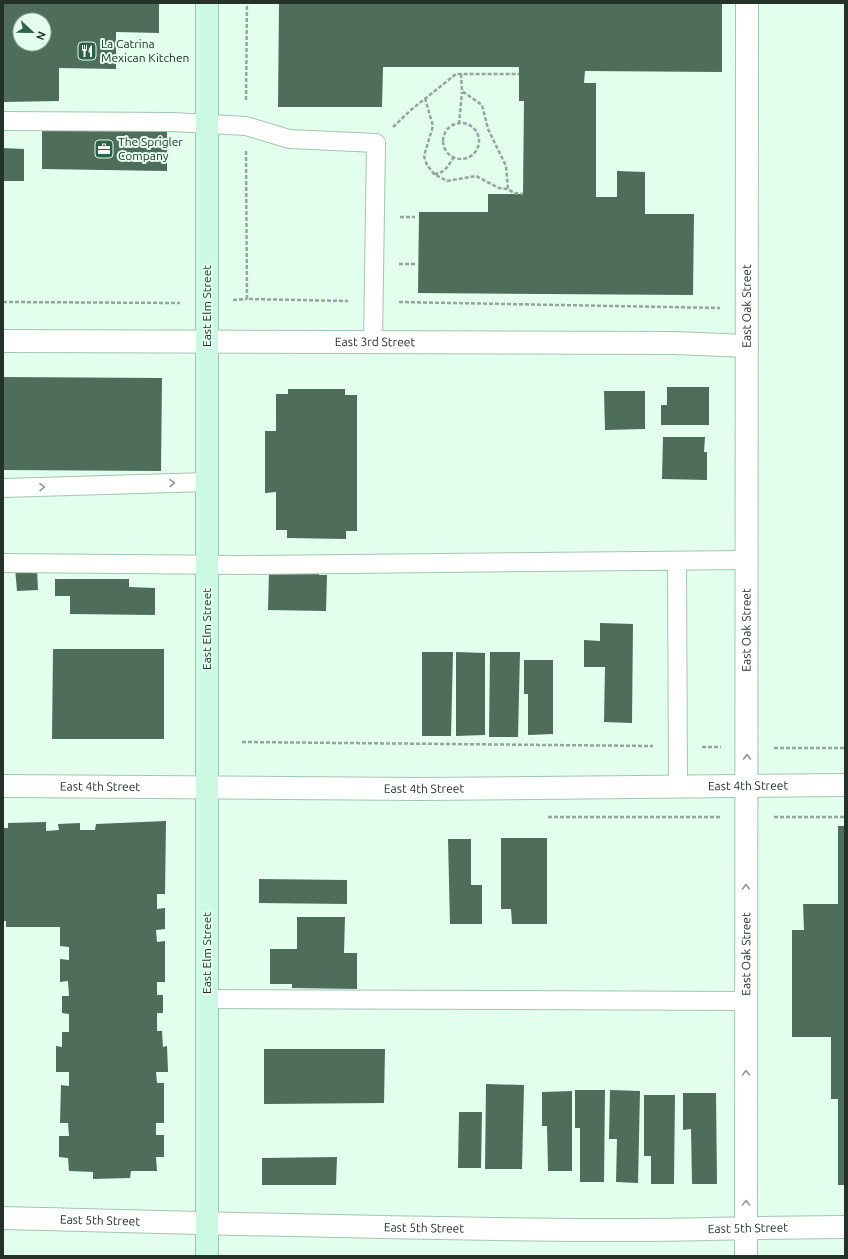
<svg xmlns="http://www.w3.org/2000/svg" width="848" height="1259" font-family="Ubuntu,sans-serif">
	<rect width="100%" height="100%" fill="#e3ffee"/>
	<path fill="#4e6d5b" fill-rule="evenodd" d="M 3,3 L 159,3 L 159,33 L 116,32 L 116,69 L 59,68 L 59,101 L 3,102 ZM 20,20 L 44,20 L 44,44 L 20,44 Z
		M 279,3 L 722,3 L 722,72 L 585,71 L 584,83 L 596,83 L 596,197 L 617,197 L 617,171 L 645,172 L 645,214 L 694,214 L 693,295 L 418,293 L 419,212 L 488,212 L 488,194 L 523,194 L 524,101 L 519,101 L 519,67 L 383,67 L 382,107 L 278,107 Z
		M 42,128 L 167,130 L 167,171 L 42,169 Z
		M 3,148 L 24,149 L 24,181 L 3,181 Z
		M 3,377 L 162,378 L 161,471 L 3,470 Z
		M 667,387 L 709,387 L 709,425 L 661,425 L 661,405 L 667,405 Z
		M 288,389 L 345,389 L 345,395 L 357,395 L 357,531 L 346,531 L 346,539 L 287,538 L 287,530 L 276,530 L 276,492 L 265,493 L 265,431 L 276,431 L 276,394 L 288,394 Z
		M 604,391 L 645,391 L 645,429 L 605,430 Z
		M 663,437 L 705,437 L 704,452 L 707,452 L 707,480 L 662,479 Z
		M 15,568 L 37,569 L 38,590 L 17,591 Z
		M 269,571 L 319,571 L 319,575 L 327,575 L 326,611 L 268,610 Z
		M 55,579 L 129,579 L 129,587 L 155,588 L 155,615 L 70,614 L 70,596 L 55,596 Z
		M 600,623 L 633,624 L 632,723 L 604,722 L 605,667 L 584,667 L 584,640 L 600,641 Z
		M 53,649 L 164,649 L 164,739 L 52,739 Z
		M 422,652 L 453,652 L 451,736 L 422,736 Z
		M 456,652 L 485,653 L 485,735 L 456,736 Z
		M 490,652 L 520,652 L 518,737 L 489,737 Z
		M 524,660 L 553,660 L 553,734 L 528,735 L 528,694 L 524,694 Z
		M 166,821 L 165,894 L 157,894 L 157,909 L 165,908 L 165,929 L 156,930 L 157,942 L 165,941 L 165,982 L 157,982 L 157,995 L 163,995 L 163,1013 L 157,1013 L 157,1031 L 162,1031 L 163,1047 L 167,1046 L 168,1072 L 156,1072 L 157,1083 L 164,1083 L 164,1123 L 156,1123 L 156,1135 L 164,1135 L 164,1157 L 156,1157 L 157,1171 L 131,1171 L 130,1178 L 93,1179 L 93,1172 L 69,1171 L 68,1158 L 59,1157 L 59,1136 L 69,1136 L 68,1123 L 60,1123 L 61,1085 L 69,1086 L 69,1072 L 56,1072 L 56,1046 L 62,1047 L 62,1032 L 69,1032 L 69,1014 L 62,1013 L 62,996 L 69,996 L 68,981 L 60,982 L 60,959 L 69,960 L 69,947 L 60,946 L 60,927 L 6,927 L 6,921 L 3,921 L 3,828 L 8,828 L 8,823 L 46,822 L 46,831 L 59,830 L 58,824 L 80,823 L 80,830 L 95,830 L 96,824 Z
		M 838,826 L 845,826 L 845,1185 L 838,1185 L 838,1099 L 831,1099 L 831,1037 L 792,1037 L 792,930 L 804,930 L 803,904 L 838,904 Z
		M 501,838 L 547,838 L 547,924 L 512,924 L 511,909 L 501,909 Z
		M 448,839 L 471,839 L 471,885 L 482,885 L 482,924 L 450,924 Z
		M 259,879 L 347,880 L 347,904 L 259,903 Z
		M 297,917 L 345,917 L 344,953 L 357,953 L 357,989 L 292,988 L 292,984 L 270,984 L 270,949 L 297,949 Z
		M 264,1049 L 385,1049 L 384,1103 L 264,1104 Z
		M 486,1084 L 524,1085 L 522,1169 L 485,1169 Z
		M 575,1090 L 605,1090 L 604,1182 L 580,1182 L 580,1128 L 575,1128 Z
		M 610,1090 L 640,1091 L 638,1183 L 616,1182 L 617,1139 L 609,1139 Z
		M 572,1091 L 572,1171 L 548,1171 L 547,1126 L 542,1126 L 542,1092 Z
		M 683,1093 L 716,1093 L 717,1184 L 692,1184 L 691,1129 L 683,1130 Z
		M 644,1095 L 675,1095 L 674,1184 L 651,1184 L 651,1156 L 644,1156 Z
		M 459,1112 L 482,1112 L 481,1168 L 458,1168 Z
		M 337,1157 L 336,1185 L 262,1185 L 262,1158 Z"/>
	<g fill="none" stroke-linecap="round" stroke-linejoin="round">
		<defs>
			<path id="lane" d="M 3,121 L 172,122 L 246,126 L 289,139 L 376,143 L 373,342
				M 3,488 L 208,482
				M 677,561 L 678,786
				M 3,563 L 242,565 L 747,560
				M 207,999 L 746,1001"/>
			<g id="street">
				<path id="s1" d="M 3,341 L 675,343 L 747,346"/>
				<path id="s2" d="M 3,786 L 419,789 L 845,785"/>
				<path id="s3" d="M 3,1218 C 200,1223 398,1229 595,1230 C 679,1231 762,1227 845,1227"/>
				<path id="s4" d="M 746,1256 L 747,3"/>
			</g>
			<path id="secondary" d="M 207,3 L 207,1256"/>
		</defs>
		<use href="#lane" stroke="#a3c5b0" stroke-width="20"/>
		<use href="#street" stroke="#a3c5b0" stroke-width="24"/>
		<use href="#secondary" stroke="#a3c5b0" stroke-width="24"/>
		<path stroke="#92a89a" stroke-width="2.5" stroke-dasharray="4 2" stroke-linecap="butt" d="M 461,74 L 462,91 L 482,105 L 488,129 L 506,166 L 508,189 L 514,193 L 523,194
			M 425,98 L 433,126 L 424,156 L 427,165 L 434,174 L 447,181 L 476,176 L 499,188 L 508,189
			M 246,100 L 247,3
			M443 141a18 18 0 1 1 36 0a18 18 0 1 1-36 0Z
			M 459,124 L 462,92
			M 393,127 L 412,109 L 456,74 L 519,74
			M 246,151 L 247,299 L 348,301
			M 434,174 C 445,173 448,166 454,157
			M 400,217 L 415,217
			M 399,264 L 415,264
			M 233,300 L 247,299
			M 3,302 L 180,303
			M 399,302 L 720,308
			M 242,742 L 653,746
			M 702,747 L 721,747
			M 774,748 L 845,748
			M 548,817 L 721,817
			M 774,817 L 845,817"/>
		<use href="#lane" stroke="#fff" stroke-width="18"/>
		<use href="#street" stroke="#fff" stroke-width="22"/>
		<use href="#secondary" stroke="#ccf9e3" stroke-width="22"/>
	</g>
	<defs><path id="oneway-chevron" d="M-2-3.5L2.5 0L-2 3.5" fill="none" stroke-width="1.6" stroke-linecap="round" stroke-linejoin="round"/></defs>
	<g stroke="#929894">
		<use href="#oneway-chevron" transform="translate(172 483) rotate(-1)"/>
		<use href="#oneway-chevron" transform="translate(42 487) rotate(-1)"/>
		<use href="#oneway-chevron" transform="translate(747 757) rotate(-90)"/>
		<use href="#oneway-chevron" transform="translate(746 887) rotate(-90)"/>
		<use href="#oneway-chevron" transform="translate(746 1073) rotate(-90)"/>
		<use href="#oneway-chevron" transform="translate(746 1203) rotate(-89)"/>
	</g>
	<defs>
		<symbol id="restaurant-square" viewBox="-11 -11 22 22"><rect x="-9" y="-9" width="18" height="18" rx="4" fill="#2e6246" stroke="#e3ffee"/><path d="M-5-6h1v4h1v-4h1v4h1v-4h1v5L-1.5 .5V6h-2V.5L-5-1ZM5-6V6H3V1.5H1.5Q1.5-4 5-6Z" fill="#fff"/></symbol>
		<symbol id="office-square" viewBox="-11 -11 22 22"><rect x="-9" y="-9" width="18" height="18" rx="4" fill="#2e6246" stroke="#e3ffee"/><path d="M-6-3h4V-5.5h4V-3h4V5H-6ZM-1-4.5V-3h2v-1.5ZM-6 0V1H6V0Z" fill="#fff"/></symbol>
	</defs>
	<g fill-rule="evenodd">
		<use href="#restaurant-square" x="76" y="40" width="22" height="22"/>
		<use href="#office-square" x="93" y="138" width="22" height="22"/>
	</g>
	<g text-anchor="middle" stroke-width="4" stroke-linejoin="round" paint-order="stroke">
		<g font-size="12" fill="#24322a" stroke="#e3ffee" text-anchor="start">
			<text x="101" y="48">La Catrina<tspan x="101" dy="14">Mexican Kitchen</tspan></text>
			<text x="118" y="146">The Sprigler<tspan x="118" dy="14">Company</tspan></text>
		</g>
		<g font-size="12" fill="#24322a" stroke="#e3ffee">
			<text transform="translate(207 306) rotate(-90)" y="4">East Elm Street</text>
			<text dy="4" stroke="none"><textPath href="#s4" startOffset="950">East Oak Street</textPath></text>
			<text dy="4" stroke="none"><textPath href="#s1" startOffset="372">East 3rd Street</textPath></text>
			<text transform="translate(207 629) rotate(-90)" y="4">East Elm Street</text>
			<text dy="4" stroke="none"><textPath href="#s4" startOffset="626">East Oak Street</textPath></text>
			<text dy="4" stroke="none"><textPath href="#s2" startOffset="745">East 4th Street</textPath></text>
			<text dy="4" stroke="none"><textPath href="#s2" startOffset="97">East 4th Street</textPath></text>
			<text dy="4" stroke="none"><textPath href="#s2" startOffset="421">East 4th Street</textPath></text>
			<text transform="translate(207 953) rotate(-90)" y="4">East Elm Street</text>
			<text dy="4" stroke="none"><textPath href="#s4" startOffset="302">East Oak Street</textPath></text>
			<text dy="4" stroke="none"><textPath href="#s3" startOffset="97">East 5th Street</textPath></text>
			<text dy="4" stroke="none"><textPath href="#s3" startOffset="421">East 5th Street</textPath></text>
			<text dy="4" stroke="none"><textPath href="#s3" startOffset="745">East 5th Street</textPath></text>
		</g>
	</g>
	<rect width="848" height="1259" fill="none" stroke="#24322a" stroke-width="8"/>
	<g transform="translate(32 32) rotate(112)"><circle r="19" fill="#e3ffee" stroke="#97ada0"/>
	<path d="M0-3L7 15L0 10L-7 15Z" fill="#2e6246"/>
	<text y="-6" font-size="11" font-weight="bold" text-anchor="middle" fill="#24322a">N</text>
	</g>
</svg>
